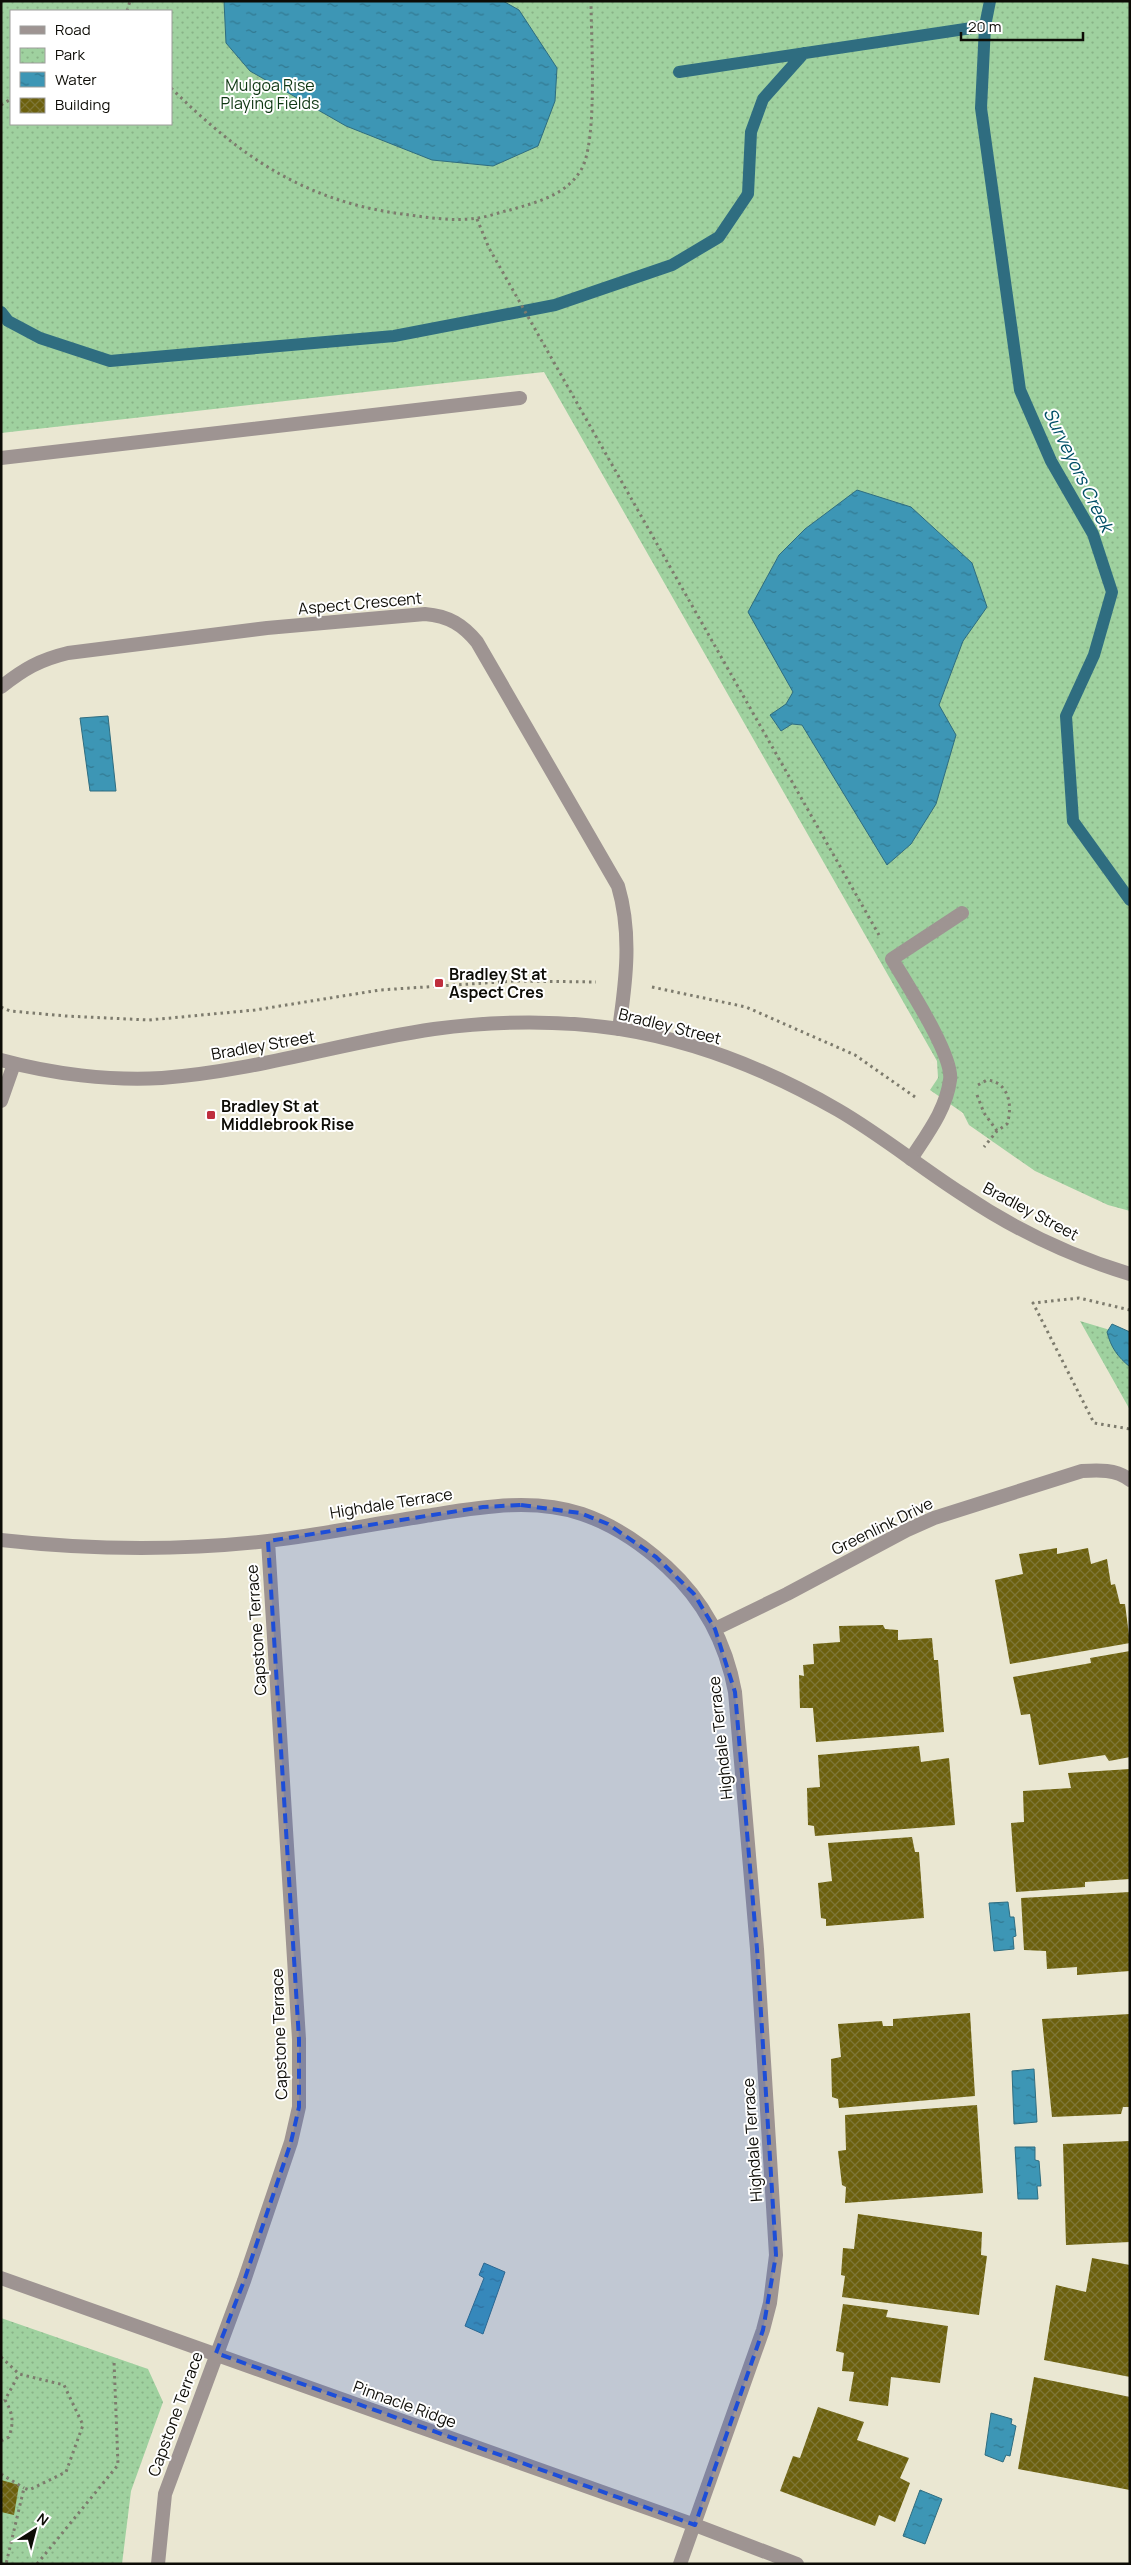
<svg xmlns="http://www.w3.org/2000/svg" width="1131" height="2565" font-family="Manrope,sans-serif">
	<defs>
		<pattern id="park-dots" width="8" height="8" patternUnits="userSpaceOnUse" patternTransform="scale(1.25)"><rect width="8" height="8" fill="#9fd19f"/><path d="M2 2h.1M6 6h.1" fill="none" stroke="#88b287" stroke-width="1.8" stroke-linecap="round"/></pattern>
		<pattern id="water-ripples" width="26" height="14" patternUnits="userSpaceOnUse" patternTransform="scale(1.25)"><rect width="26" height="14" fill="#3d96b5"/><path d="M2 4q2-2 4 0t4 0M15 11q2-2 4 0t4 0" fill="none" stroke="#327991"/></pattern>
		<pattern id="building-cross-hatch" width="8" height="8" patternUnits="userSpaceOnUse" patternTransform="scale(1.25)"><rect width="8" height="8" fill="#6c600d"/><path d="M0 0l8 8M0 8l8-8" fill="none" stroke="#7e7637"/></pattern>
	</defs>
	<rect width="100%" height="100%" fill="#eae7d2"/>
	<path fill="url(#park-dots)" fill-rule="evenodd" d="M 1,1 L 1130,1 L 1130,1211 L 1108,1205 L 1035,1171 L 969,1125 L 963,1113 L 930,1090 L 938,1078 L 937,1061 L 544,372 L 1,433 ZM 11,11 L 171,11 L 171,124 L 11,124 Z
		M 1080,1321 L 1130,1336 L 1130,1410 Z
		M 1,2318 L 148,2369 L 163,2402 L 131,2491 L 122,2564 L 1,2564 Z"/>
	<path fill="url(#water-ripples)" stroke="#2f6d80" d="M 224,1 L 503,1 L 519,10 L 557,68 L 555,101 L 538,146 L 493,166 L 432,160 L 346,126 L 250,71 L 226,43 Z
		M 857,490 L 911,507 L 972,563 L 987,607 L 963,641 L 939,705 L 956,735 L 936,804 L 911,844 L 887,865 L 802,725 L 792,724 L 781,731 L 770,715 L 786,704 L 793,692 L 748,612 L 779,555 L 805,529 Z
		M 108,716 L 116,791 L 90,791 L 80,718 Z
		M 1112,1324 L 1130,1332 L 1130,1367 C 1118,1357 1111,1348 1107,1332 Z
		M 1008,1902 L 1010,1917 L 1014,1917 L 1016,1936 L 1013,1937 L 1014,1949 L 994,1951 L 989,1903 Z
		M 1034,2069 L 1037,2122 L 1014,2124 L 1012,2071 Z
		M 1015,2147 L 1035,2147 L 1035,2160 L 1039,2161 L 1041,2186 L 1037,2186 L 1038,2199 L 1018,2199 Z
		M 484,2263 L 505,2272 L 483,2334 L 465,2326 L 484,2278 L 479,2275 Z
		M 991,2413 L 1012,2419 L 1011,2424 L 1016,2426 L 1010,2456 L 1006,2455 L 1003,2462 L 985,2455 Z
		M 920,2490 L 942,2499 L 925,2544 L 903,2536 Z"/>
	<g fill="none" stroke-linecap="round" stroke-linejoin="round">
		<path stroke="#2f6d80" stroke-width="12" d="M 990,1 L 985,26 L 981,108 L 1020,390 L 1051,461 L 1093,534 L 1112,592 L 1094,655 L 1066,716 L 1073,821 L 1130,900
			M 679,72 L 985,26
			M 1,312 L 8,321 L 40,338 L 110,361 L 394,336 L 555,305 L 672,265 L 719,237 L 748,194 L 751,132 L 763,99 L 804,53"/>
	</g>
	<path fill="url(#building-cross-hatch)" d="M 1057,1548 L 1057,1554 L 1088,1548 L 1091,1564 L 1107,1559 L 1111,1585 L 1115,1584 L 1120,1604 L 1125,1604 L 1130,1643 L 1010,1664 L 995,1580 L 1023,1574 L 1019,1554 Z
		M 883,1625 L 885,1629 L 898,1630 L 898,1640 L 932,1638 L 934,1660 L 938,1660 L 944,1732 L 816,1742 L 813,1708 L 800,1708 L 799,1675 L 804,1676 L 803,1665 L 814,1664 L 813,1644 L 840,1642 L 839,1626 Z
		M 1130,1651 L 1130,1757 L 1109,1761 L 1105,1755 L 1039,1765 L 1030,1714 L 1021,1715 L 1013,1677 L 1091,1663 L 1090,1658 Z
		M 919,1746 L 921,1762 L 949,1758 L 955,1825 L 815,1836 L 814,1826 L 808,1825 L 807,1788 L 820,1787 L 818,1755 Z
		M 1130,1769 L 1130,1879 L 1085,1882 L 1085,1887 L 1016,1892 L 1011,1823 L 1024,1822 L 1023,1791 L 1071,1788 L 1068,1773 Z
		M 912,1837 L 915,1852 L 919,1852 L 924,1918 L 826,1926 L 826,1919 L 821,1918 L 818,1883 L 832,1881 L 828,1843 Z
		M 1130,1892 L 1130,1971 L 1077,1975 L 1077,1967 L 1047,1969 L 1046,1951 L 1024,1950 L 1021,1898 Z
		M 970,2013 L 975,2096 L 839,2108 L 838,2099 L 832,2097 L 831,2059 L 841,2057 L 838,2024 L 882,2021 L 883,2026 L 893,2026 L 893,2019 Z
		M 1130,2014 L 1130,2107 L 1123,2107 L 1121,2114 L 1052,2117 L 1042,2019 Z
		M 977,2105 L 983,2193 L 845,2203 L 846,2187 L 842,2185 L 838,2151 L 846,2150 L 845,2115 Z
		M 1130,2141 L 1130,2242 L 1066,2245 L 1063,2144 Z
		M 858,2214 L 982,2232 L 981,2255 L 987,2256 L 979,2315 L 842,2297 L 845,2276 L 841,2275 L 843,2248 L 854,2249 Z
		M 1092,2258 L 1130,2265 L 1130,2377 L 1044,2360 L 1056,2285 L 1086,2292 Z
		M 843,2304 L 888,2310 L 886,2317 L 948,2326 L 940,2383 L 891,2377 L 888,2406 L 849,2401 L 854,2372 L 842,2371 L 844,2353 L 836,2351 Z
		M 1034,2377 L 1130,2397 L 1130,2490 L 1018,2469 Z
		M 818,2407 L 864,2422 L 857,2440 L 909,2458 L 900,2478 L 910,2483 L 895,2522 L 879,2515 L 875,2526 L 780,2491 L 793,2456 L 800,2458 Z
		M 1,2480 L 19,2485 L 14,2515 L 1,2512 Z"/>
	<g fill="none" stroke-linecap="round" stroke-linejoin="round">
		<path stroke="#7d7b6d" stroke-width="3" stroke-dasharray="2.5 4" stroke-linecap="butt" d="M 127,11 L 130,1
			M 171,88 C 240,156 304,201 402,214 C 425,217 454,222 477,218 C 488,217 500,212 510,210 C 537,202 565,196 581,170 C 598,142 591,39 591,1
			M 1,105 L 11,99
			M 477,219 L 489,248 L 879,935
			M 652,987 L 746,1007 L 855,1055 L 915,1097
			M 1,1007 L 10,1011 L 66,1016 L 149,1020 L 255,1010 L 380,990 L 515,981 L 596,982
			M 978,1085 L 987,1080 C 1009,1082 1013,1106 1007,1124 L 997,1131 L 984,1147
			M 977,1095 L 984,1113 L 997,1131
			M 1130,1310 L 1079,1298 L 1033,1303 L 1094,1423 L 1130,1429
			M 1,2357 L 19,2374 L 64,2385 L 83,2425 L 66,2472 L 29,2490 L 24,2488 L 6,2564
			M 1,2441 L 9,2437 C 14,2422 13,2414 5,2400 L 19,2374
			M 1,2474 L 24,2488
			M 37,2564 L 118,2465 L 114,2361"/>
		<path stroke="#9e9492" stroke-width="14" d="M 1,458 L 520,398
			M 911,1159 C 927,1134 946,1110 950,1080 C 954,1056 906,983 892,959 L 962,913"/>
		<path stroke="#9e9492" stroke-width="14" d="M 1,687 C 24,669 39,660 68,653 L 267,628 L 425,614 C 449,616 463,625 477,642 L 618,886 C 632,933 626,981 619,1029
			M 1,1101 L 14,1064
			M 1,1540 C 90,1550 179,1551 268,1541 C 320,1535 373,1524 425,1516 C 476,1508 531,1497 582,1514 C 614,1525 642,1544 667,1567 C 704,1601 726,1643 735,1692 L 757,1949 L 776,2255 L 770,2303 L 763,2330 L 680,2564
			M 715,1629 L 787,1594 L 907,1530 L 934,1518 L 1082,1471 C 1098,1470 1116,1469 1130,1480
			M 1,2278 L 695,2525 L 797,2564
			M 158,2564 L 165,2494 L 244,2281 L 291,2142 L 299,2107 L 299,2039 L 268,1541"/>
		<path stroke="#9e9492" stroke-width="14" d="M 1,1060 C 52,1074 110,1081 162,1078 C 256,1071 343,1042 434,1029 C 494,1021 559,1020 620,1029 C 696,1041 772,1072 838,1110 C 881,1135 920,1167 962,1194 C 1014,1229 1070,1256 1130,1274"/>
	</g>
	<path fill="#1d4ed8" fill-opacity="0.2" stroke="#1d4ed8" stroke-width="4" stroke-dasharray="10 6" stroke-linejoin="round" d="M 521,1505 L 580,1513 L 608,1524 L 656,1557 L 694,1594 L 715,1629 L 735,1692 L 757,1949 L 776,2255 L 763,2330 L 695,2525 L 216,2353 L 244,2281 L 291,2142 L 299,2107 L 299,2039 L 268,1541 L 483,1507 Z"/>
	<g fill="#bf2e3d" stroke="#fff" stroke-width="2">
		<rect x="434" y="978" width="10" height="10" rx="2.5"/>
		<rect x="206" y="1110" width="10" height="10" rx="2.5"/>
	</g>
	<g text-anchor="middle" stroke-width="4" stroke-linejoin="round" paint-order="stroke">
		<g font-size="16" fill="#0f3713" stroke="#fff">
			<text x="270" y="91">Mulgoa Rise<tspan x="270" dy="18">Playing Fields</tspan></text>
		</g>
		<g font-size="16" fill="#0d0c06" stroke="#fff">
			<text transform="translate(360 603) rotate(-5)" y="6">Aspect Crescent</text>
			<text transform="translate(670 1026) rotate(14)" y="6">Bradley Street</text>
			<text transform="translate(263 1045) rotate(-10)" y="6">Bradley Street</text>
			<text transform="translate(1031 1211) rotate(28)" y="6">Bradley Street</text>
			<text transform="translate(391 1503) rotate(-9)" y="6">Highdale Terrace</text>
			<text transform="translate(882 1526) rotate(-26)" y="6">Greenlink Drive</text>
			<text transform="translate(256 1630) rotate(-94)" y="6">Capstone Terrace</text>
			<text transform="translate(720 1738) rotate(-96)" y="6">Highdale Terrace</text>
			<text transform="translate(279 2034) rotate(-92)" y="6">Capstone Terrace</text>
			<text transform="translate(752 2140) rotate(-94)" y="6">Highdale Terrace</text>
			<text transform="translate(405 2404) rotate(20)" y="6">Pinnacle Ridge</text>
			<text transform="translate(175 2414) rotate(-70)" y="6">Capstone Terrace</text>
		</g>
		<g font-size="16" font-weight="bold" fill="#0d0c06" stroke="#fff" text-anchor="start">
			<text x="449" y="980">Bradley St at<tspan x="449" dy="18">Aspect Cres</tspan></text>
			<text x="221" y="1112">Bradley St at<tspan x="221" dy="18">Middlebrook Rise</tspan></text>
		</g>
		<g font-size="18" font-style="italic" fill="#004f66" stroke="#fff">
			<text transform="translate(1078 470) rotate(64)" y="6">Surveyors Creek</text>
		</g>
	</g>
	<rect width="1131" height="2565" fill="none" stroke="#0d0c06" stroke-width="5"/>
	<rect x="10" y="10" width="162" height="115" fill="#ffffff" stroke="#9e9e9b"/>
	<rect x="20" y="26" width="25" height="8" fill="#9e9492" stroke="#9e9e9b"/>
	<text x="55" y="35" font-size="15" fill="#0d0c06">Road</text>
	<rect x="20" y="48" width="25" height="15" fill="url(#park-dots)" stroke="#9e9e9b"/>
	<text x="55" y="60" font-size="15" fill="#0d0c06">Park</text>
	<rect x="20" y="72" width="25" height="15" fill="url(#water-ripples)" stroke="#9e9e9b"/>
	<text x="55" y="85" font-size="15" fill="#0d0c06">Water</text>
	<rect x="20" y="98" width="25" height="15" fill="url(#building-cross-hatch)" stroke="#9e9e9b"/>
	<text x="55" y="110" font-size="15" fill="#0d0c06">Building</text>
	<g transform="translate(35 2530) rotate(36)" stroke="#ffffff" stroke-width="4" paint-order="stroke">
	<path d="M0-4L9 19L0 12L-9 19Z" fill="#0d0c06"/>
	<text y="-8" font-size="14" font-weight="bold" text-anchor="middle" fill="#0d0c06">N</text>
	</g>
	<path d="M961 32v8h122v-8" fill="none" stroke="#0d0c06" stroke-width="2.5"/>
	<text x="968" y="32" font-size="15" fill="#0d0c06" stroke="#ffffff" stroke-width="4" paint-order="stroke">20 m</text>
</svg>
